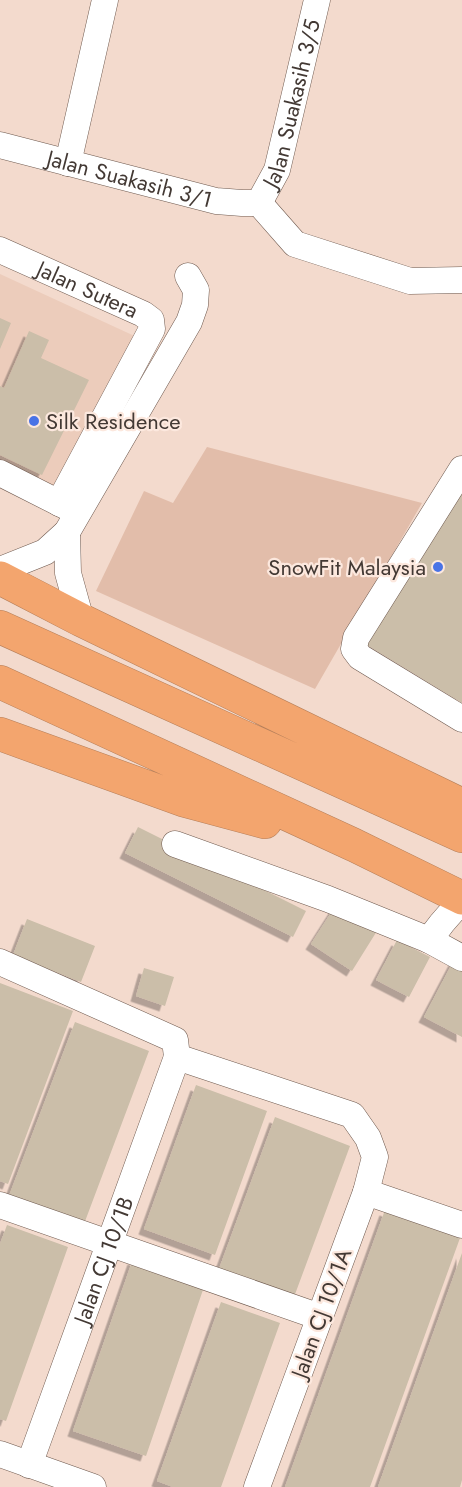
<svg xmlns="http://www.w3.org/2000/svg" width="462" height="1487" font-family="Jost,sans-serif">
	<defs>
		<filter id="shadow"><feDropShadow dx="-5.5" dy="5.5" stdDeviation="0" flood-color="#0004"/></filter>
	</defs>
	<rect width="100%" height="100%" fill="#f3dacd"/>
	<path fill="#ecccbb" d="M 0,274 L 141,339 L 57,495 L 0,466 Z"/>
	<path fill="#e2bdaa" d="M 207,447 L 422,503 L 315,689 L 96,591 L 144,491 L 173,503 Z"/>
	<path fill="#cbbea9" filter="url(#shadow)" d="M 0,318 L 11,323 L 0,349 Z
		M 29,331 L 49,340 L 41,358 L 89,380 L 42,475 L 0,455 L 0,386 L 4,388 Z
		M 462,488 L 462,703 L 367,645 Z
		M 138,827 L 306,911 L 293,937 L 125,853 Z
		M 336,905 L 377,931 L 352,971 L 311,944 Z
		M 27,919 L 95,946 L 81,982 L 13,955 Z
		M 397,940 L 430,957 L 409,997 L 376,980 Z
		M 454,960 L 462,965 L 462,1037 L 424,1017 Z
		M 144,968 L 174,977 L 165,1006 L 136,996 Z
		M 0,983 L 73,1011 L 8,1184 L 0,1181 Z
		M 75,1022 L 149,1051 L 84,1224 L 9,1196 Z
		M 196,1085 L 267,1111 L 215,1255 L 144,1229 Z
		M 275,1117 L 350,1146 L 294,1297 L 219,1269 Z
		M 385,1210 L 460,1238 L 370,1487 L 285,1487 Z
		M 7,1225 L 68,1247 L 6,1421 L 0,1419 L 0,1244 Z
		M 462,1253 L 462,1480 L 460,1487 L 378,1487 Z
		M 133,1259 L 205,1284 L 146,1456 L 73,1431 Z
		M 221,1302 L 280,1323 L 221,1487 L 173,1487 L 157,1481 Z"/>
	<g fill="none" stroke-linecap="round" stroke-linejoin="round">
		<defs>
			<g id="minor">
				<path id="s1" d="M 0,145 L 216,201 L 242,203 L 259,203"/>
				<path d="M 68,163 L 105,0"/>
				<path d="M 259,203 L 295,244 L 410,281 L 462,280"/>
				<path id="s2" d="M 259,203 L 277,170 L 317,0"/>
				<path id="s3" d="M 0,250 L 143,314 L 151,320 L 152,329 L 59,503"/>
				<path d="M 462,469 L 356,638 L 354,649 L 360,657 L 462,719"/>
				<path d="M 0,473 L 75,511"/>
				<path d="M 67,532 L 68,573 L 81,620"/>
				<path d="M 0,570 L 45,552 L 67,532 L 189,322 L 195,305 L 196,290 L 188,276"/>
				<path d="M 175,844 L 328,899 L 429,940 L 442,923 L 462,900"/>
				<path d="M 429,940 L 462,958"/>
				<path d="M 0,962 L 175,1040 L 177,1057 L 352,1115 L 368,1138 L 375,1157 L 366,1192 L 257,1487"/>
				<path d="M 366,1192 L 462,1225"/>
				<path d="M 0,1205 L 320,1317"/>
				<path d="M 0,1454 L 93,1487"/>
				<path id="s4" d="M 29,1465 L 177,1057"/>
			</g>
			<path id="highway" d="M 0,578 L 81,620 L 462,805
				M 0,627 L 462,836
				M 0,682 L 354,845 L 462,898
				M 0,734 L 183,800 L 265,822"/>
		</defs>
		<use href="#minor" stroke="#6e594e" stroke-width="27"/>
		<use href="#highway" stroke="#b57f5a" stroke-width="34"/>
		<use href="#minor" stroke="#fff" stroke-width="26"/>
		<use href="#highway" stroke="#f3a56e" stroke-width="33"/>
	</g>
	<g fill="#4973e6" stroke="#fce8de" stroke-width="2">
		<circle cx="34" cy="421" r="6"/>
		<circle cx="438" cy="567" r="6"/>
	</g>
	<g text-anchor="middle" stroke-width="4.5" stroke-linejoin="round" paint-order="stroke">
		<g font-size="22" fill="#433934" stroke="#fce8de">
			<text dy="8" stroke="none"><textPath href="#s2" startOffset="106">Jalan Suakasih 3/5</textPath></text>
			<text dy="8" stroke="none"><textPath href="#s1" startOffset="134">Jalan Suakasih 3/1</textPath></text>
			<text dy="8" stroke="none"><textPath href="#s3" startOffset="96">Jalan Sutera</textPath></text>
			<text dy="8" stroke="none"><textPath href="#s4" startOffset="218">Jalan CJ 10/1B</textPath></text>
			<text transform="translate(321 1313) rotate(-70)" y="8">Jalan CJ 10/1A</text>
		</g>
		<g font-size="22" fill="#433934" stroke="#fce8de" text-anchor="start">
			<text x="46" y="429">Silk Residence</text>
			<text x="426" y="575" text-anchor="end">SnowFit Malaysia</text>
		</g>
	</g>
</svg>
